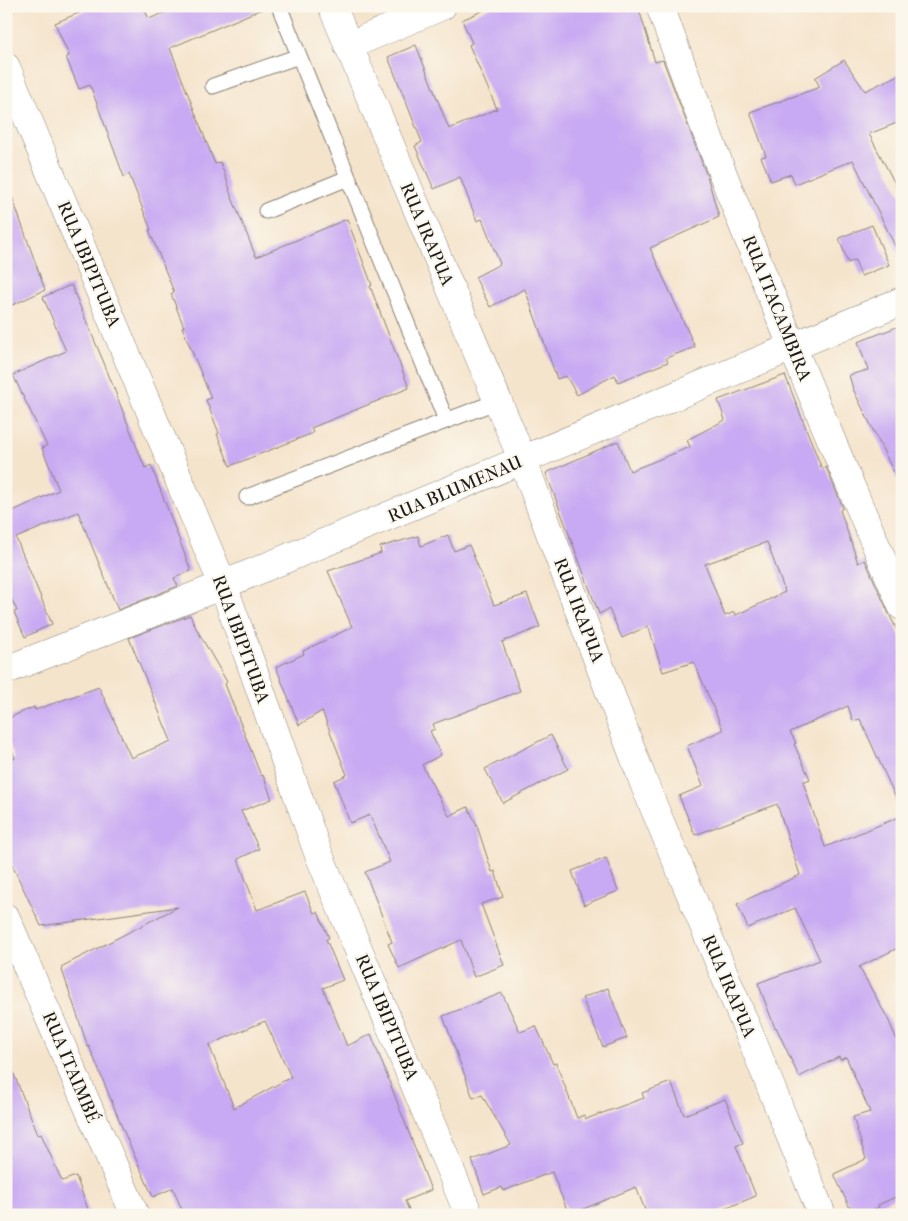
<svg xmlns="http://www.w3.org/2000/svg" width="908" height="1221" font-family="'IM FELL French Canon',serif">
	<rect width="100%" height="100%" fill="#fbf7ec"/>
	<filter id="ink" filterUnits="userSpaceOnUse"><feTurbulence type="fractalNoise" baseFrequency=".02" numOctaves="2"/><feDisplacementMap in="SourceGraphic" scale="10" xChannelSelector="R" yChannelSelector="G"/><feConvolveMatrix kernelMatrix="1 2 1 2 8 2 1 2 1" color-interpolation-filters="sRGB"/></filter>
	<filter id="wash" filterUnits="userSpaceOnUse"><feTurbulence type="fractalNoise" baseFrequency=".0096" numOctaves="4" result="noise"/><feDisplacementMap in="SourceGraphic" scale="20" xChannelSelector="R" yChannelSelector="G"/><feGaussianBlur stdDeviation="1.12" result="paint"/><feColorMatrix in="noise" values="0 0 0 0 0 0 0 0 0 0 0 0 0 0 0 0 0 1.4 0 .05"/><feComposite in="paint" operator="in"/></filter>
	<g filter="url(#wash)">
		<rect width="100%" height="100%" fill="#f5e4cc"/>
		<g id="blocks">
			<path fill="#c8a9f3" fill-rule="evenodd" d="M 95,6 L 143,6 L 149,19 L 180,6 L 269,6 L 170,48 L 215,164 L 220,162 L 230,189 L 229,190 L 256,257 L 347,219 L 372,285 L 370,286 L 409,388 L 311,428 L 313,433 L 230,466 L 217,434 L 219,433 L 206,400 L 211,398 L 182,327 L 184,327 L 171,294 L 174,292 L 149,230 L 151,230 L 129,174 L 124,177 L 90,85 L 79,89 L 66,57 L 69,56 L 55,23 Z
				M 493,6 L 638,6 L 655,62 L 663,60 L 708,179 L 719,217 L 650,248 L 695,347 L 666,358 L 668,362 L 618,382 L 615,375 L 577,395 L 566,376 L 557,379 L 525,289 L 490,307 L 475,277 L 500,264 L 482,219 L 477,221 L 460,177 L 434,189 L 415,146 L 422,142 L 388,57 L 416,45 L 449,129 L 497,109 L 469,45 L 472,43 L 462,20 Z
				M 844,60 L 865,91 L 902,73 L 902,121 L 869,134 L 902,197 L 902,260 L 853,160 L 795,184 L 791,174 L 771,181 L 761,157 L 766,156 L 750,112 L 820,87 L 815,78 Z
				M 10,191 L 45,290 L 6,308 L 6,192 Z
				M 872,225 L 889,265 L 861,276 L 855,260 L 848,263 L 839,238 Z
				M 71,285 L 104,363 L 145,468 L 151,465 L 191,571 L 174,578 L 178,586 L 118,610 L 78,512 L 16,538 L 52,624 L 25,637 L 14,612 L 17,611 L 6,587 L 6,514 L 59,490 L 42,448 L 47,446 L 13,375 L 66,351 L 43,297 Z
				M 902,325 L 902,489 L 853,389 L 849,375 L 868,370 L 858,342 Z
				M 785,375 L 822,469 L 826,467 L 843,508 L 840,510 L 858,563 L 865,560 L 888,612 L 902,640 L 902,811 L 860,719 L 853,721 L 848,706 L 790,732 L 796,743 L 794,744 L 810,779 L 803,782 L 825,847 L 902,816 L 902,946 L 859,967 L 888,1019 L 902,1052 L 902,1194 L 878,1205 L 879,1207 L 862,1215 L 853,1215 L 834,1174 L 866,1159 L 853,1117 L 870,1112 L 846,1057 L 840,1060 L 839,1057 L 799,1077 L 776,1027 L 775,1028 L 758,983 L 820,960 L 795,908 L 748,928 L 737,904 L 800,875 L 777,804 L 695,835 L 679,796 L 703,786 L 687,746 L 723,730 L 694,662 L 663,672 L 648,626 L 622,638 L 609,609 L 599,614 L 546,473 L 618,441 L 630,471 L 690,447 L 687,440 L 725,420 L 718,400 ZM 767,542 L 785,592 L 736,615 L 734,612 L 725,616 L 705,564 Z
				M 448,535 L 454,551 L 469,545 L 494,605 L 527,594 L 540,627 L 502,642 L 520,691 L 433,724 L 435,729 L 430,731 L 441,755 L 422,765 L 449,816 L 468,807 L 476,823 L 492,872 L 495,871 L 503,897 L 481,904 L 504,965 L 474,977 L 461,940 L 399,968 L 388,944 L 392,942 L 365,872 L 390,862 L 370,815 L 350,823 L 334,781 L 347,775 L 322,711 L 299,725 L 276,667 L 304,654 L 303,651 L 352,627 L 328,571 L 381,553 L 380,547 L 418,536 L 421,546 Z
				M 190,615 L 196,628 L 227,682 L 225,684 L 261,776 L 263,775 L 272,799 L 241,811 L 259,849 L 238,859 L 257,910 L 305,892 L 314,913 L 318,912 L 329,938 L 326,939 L 343,980 L 323,988 L 347,1046 L 371,1034 L 431,1190 L 405,1201 L 411,1215 L 184,1215 L 173,1188 L 153,1197 L 127,1139 L 89,1046 L 88,1047 L 61,967 L 178,907 L 41,926 L 6,852 L 6,762 L 15,758 L 6,737 L 6,719 L 34,707 L 35,710 L 99,687 L 131,758 L 171,741 L 129,638 ZM 265,1021 L 291,1077 L 234,1108 L 209,1045 Z
				M 551,735 L 568,769 L 503,803 L 485,769 Z
				M 606,858 L 618,891 L 584,905 L 572,871 Z
				M 608,988 L 627,1038 L 603,1047 L 582,998 Z
				M 502,993 L 520,1032 L 536,1026 L 553,1064 L 556,1063 L 577,1118 L 584,1115 L 586,1119 L 644,1098 L 642,1093 L 671,1082 L 684,1115 L 725,1099 L 743,1143 L 736,1146 L 756,1196 L 710,1215 L 647,1215 L 636,1187 L 569,1215 L 552,1172 L 503,1191 L 502,1187 L 484,1194 L 472,1160 L 511,1145 L 482,1095 L 473,1098 L 443,1016 Z
				M 8,1059 L 38,1135 L 41,1134 L 62,1181 L 76,1176 L 90,1215 L 6,1215 L 6,1060 Z"/>
		</g>
	</g>
	<g filter="url(#ink)">
		<use href="#blocks" fill-opacity="0" stroke="#888074" stroke-width="1"/>
		<g fill="none" stroke-linecap="round" stroke-linejoin="round">
			<defs>
				<path id="lane" d="M 279,6 L 446,420
					M 213,86 L 299,56
					M 266,211 L 348,178
					M 247,497 L 498,401"/>
				<path id="street" d="M 332,6 L 523,461 L 645,786 L 754,1045 L 822,1215
					M 660,6 C 733,210 817,408 902,606
					M 348,46 L 442,6
					M 6,67 L 223,585 L 317,850 L 469,1215
					M 6,918 L 135,1215"/>
				<path id="secondary" d="M 6,670 L 223,585 L 902,301"/>
			</defs>
			<use href="#lane" stroke="#888074" stroke-width="17"/>
			<use href="#street" stroke="#888074" stroke-width="29"/>
			<use href="#secondary" stroke="#888074" stroke-width="29"/>
			<use href="#lane" stroke="#fff" stroke-width="15"/>
			<use href="#street" stroke="#fff" stroke-width="28"/>
			<use href="#secondary" stroke="#fff" stroke-width="28"/>
		</g>
	</g>
	<g text-anchor="middle" stroke-width="4" stroke-linejoin="round" paint-order="stroke">
		<g font-size="18" fill="#1c1c1c" stroke="#fbf7ec">
			<text transform="translate(427 234) rotate(67)" y="6">RUA IRAPUA</text>
			<text transform="translate(89 264) rotate(67)" y="6">RUA IBIPITUBA</text>
			<text transform="translate(777 308) rotate(68)" y="6">RUA ITACAMBIRA</text>
			<text transform="translate(455 489) rotate(-23)" y="6">RUA BLUMENAU</text>
			<text transform="translate(579 610) rotate(69)" y="6">RUA IRAPUA</text>
			<text transform="translate(241 639) rotate(70)" y="6">RUA IBIPITUBA</text>
			<text transform="translate(729 986) rotate(67)" y="6">RUA IRAPUA</text>
			<text transform="translate(387 1017) rotate(67)" y="6">RUA IBIPITUBA</text>
			<text transform="translate(71 1067) rotate(67)" y="6">RUA ITAIMBÉ</text>
		</g>
	</g>
	<rect width="908" height="1221" fill="none" stroke="#fbf7ec" stroke-width="25"/>
</svg>
